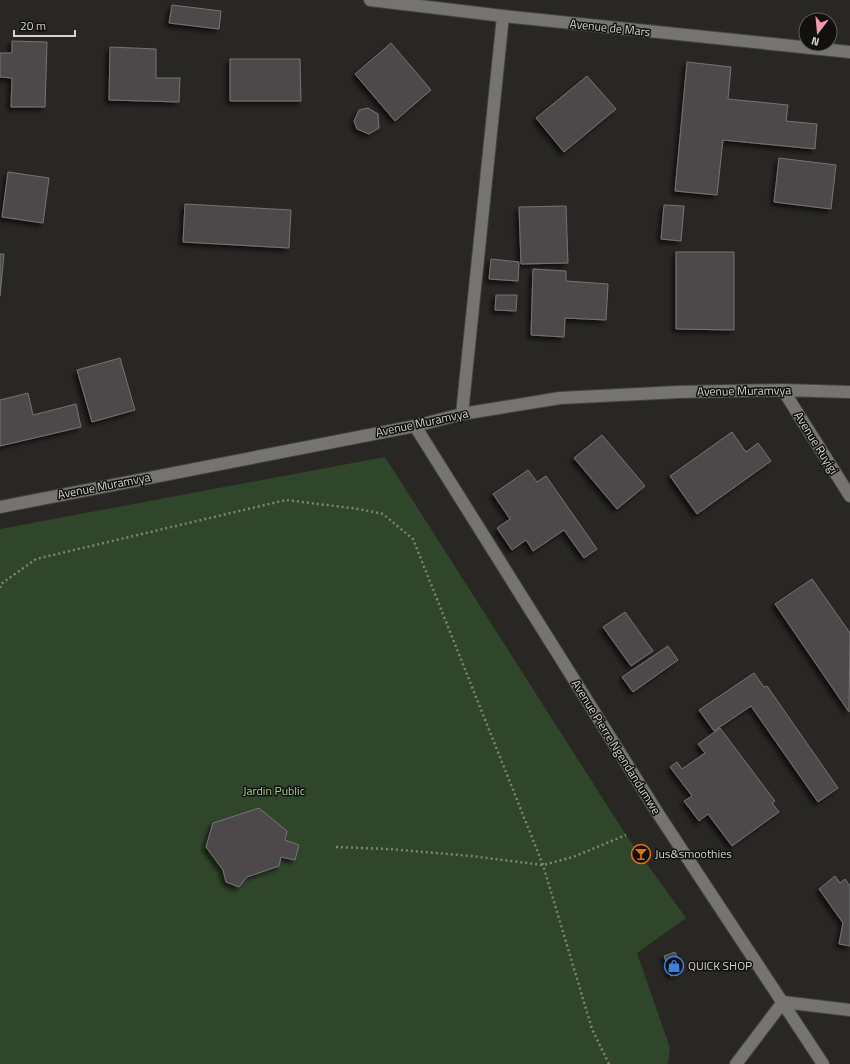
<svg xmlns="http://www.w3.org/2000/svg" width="850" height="1064" font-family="'Titillium Web',sans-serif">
	<defs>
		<filter id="shadow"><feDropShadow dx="-3.5" dy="3.5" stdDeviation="2" flood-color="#0009"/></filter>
	</defs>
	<rect width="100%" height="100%" fill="#292724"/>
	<path fill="#30462a" d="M 385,457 L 626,835 L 686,918 L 637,953 L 670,1048 L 668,1064 L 0,1064 L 0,529 Z"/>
	<path fill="#4d4a4c" stroke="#777375" filter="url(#shadow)" d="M 172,5 L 221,11 L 219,29 L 169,23 Z
		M 12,41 L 47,42 L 45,107 L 11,107 L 12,78 L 0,77 L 0,53 L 12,53 Z
		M 391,43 L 431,90 L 395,121 L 355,74 Z
		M 110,47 L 156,49 L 156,78 L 180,78 L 179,102 L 109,100 Z
		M 230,59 L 300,59 L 301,101 L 230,101 Z
		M 687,62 L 731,67 L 728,99 L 788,105 L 786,121 L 817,124 L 815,149 L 723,140 L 717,195 L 675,191 Z
		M 587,76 L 616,109 L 564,152 L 536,118 Z
		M 368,108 L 378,114 L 379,128 L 369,134 L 357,129 L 354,121 L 359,110 Z
		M 779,158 L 836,165 L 831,209 L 774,202 Z
		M 8,172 L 49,178 L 43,223 L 2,217 Z
		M 185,204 L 291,210 L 289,248 L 183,242 Z
		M 664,205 L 684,206 L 681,241 L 661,239 Z
		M 566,206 L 568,263 L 521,264 L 519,207 Z
		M 676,252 L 734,252 L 734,330 L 676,329 Z
		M 0,254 L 4,254 L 0,296 Z
		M 491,259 L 519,262 L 518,281 L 489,279 Z
		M 533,269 L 566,271 L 566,281 L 608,284 L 606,320 L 565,318 L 564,337 L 531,335 Z
		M 496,295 L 517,295 L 516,311 L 495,310 Z
		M 120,358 L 135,410 L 92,422 L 77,370 Z
		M 28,393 L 33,415 L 76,404 L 81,427 L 0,446 L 0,400 Z
		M 732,432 L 746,452 L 758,443 L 771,461 L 697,514 L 670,476 Z
		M 602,435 L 645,486 L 617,509 L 574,458 Z
		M 528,470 L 537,482 L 546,476 L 597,549 L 584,558 L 564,530 L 533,551 L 526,540 L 512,550 L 497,528 L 510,519 L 493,494 Z
		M 812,579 L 850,633 L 849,712 L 775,604 Z
		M 625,612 L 653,651 L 631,666 L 603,627 Z
		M 668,646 L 678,660 L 633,692 L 622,677 Z
		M 754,673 L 764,687 L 767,686 L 838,788 L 818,802 L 751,706 L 714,731 L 699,710 Z
		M 720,728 L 775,801 L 772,803 L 779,812 L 732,846 L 708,814 L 699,821 L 684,801 L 692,796 L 670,767 L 677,762 L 682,769 L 705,753 L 698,744 Z
		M 259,808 L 287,831 L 285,840 L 299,845 L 295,860 L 281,857 L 279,866 L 247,877 L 239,887 L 226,882 L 223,870 L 206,847 L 213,823 Z
		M 835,876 L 840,883 L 845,879 L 850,886 L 850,946 L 839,944 L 843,923 L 819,889 Z
		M 675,952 L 682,971 L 671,976 L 664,956 Z"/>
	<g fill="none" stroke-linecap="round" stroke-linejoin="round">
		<defs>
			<path id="minor" d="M 370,0 L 503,16 L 850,52
				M 783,390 L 850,496
				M 462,414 L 503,16
				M 415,426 L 657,812 L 823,1064
				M 0,507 L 415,426 L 462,414 L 560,398 L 678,392 L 783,390 L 850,392
				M 736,1064 L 783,1002 L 850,1010"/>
		</defs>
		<use href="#minor" stroke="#444341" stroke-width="14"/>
		<path stroke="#82817e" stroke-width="2.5" stroke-dasharray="2 3" stroke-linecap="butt" d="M 0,588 L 1,584 L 36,559 L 286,500 L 359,509 L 383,514 L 413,539 L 543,865 L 592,1029 L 609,1064
			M 336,847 L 389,849 L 471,856 L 543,865 L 573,857 L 626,835"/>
		<use href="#minor" stroke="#767471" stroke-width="12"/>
	</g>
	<defs>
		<symbol id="bar-ring" viewBox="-11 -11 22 22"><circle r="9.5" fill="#11100f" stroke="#e8710a" stroke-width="1.5"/><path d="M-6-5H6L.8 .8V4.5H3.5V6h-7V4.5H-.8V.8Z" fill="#e8710a"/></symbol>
		<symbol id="shop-ring" viewBox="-11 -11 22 22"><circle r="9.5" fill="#11100f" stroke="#3f7fe0" stroke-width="1.5"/><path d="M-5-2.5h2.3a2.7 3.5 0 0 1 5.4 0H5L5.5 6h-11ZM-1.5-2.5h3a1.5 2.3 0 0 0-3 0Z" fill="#3f7fe0"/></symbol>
	</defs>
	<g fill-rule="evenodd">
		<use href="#bar-ring" x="630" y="843" width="22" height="22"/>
		<use href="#shop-ring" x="663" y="955" width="22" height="22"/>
	</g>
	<g text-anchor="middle" stroke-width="3" stroke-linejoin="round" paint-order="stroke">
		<g font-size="12" fill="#d4d3d1" stroke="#11100f">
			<text transform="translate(610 28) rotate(6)" y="4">Avenue de Mars</text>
			<text transform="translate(744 391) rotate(-1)" y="4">Avenue Muramvya</text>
			<text transform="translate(422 423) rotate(-12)" y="4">Avenue Muramvya</text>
			<text transform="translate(816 443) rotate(58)" y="4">Avenue Ruyigi</text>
			<text transform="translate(104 486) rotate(-11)" y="4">Avenue Muramvya</text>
			<text transform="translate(616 747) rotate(58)" y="4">Avenue Pierre Ngendandumwe</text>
		</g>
		<g font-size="12" fill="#a3d098" stroke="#11100f">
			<text x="274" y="795">Jardin Public</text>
		</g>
		<g font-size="12" fill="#d4d3d1" stroke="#11100f" text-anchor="start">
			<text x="655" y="858">Jus&amp;smoothies</text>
			<text x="688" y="970">QUICK SHOP</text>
		</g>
	</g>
	<g transform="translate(818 32) rotate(196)"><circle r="19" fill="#11100f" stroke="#5f5e5d"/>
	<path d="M0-3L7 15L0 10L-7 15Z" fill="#f39aab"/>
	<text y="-6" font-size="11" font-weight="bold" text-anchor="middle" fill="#d4d3d1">N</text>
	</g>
	<path d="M14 30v6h61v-6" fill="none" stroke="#d4d3d1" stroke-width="2"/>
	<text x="20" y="30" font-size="12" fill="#d4d3d1" stroke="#11100f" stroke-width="3" paint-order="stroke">20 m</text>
</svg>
